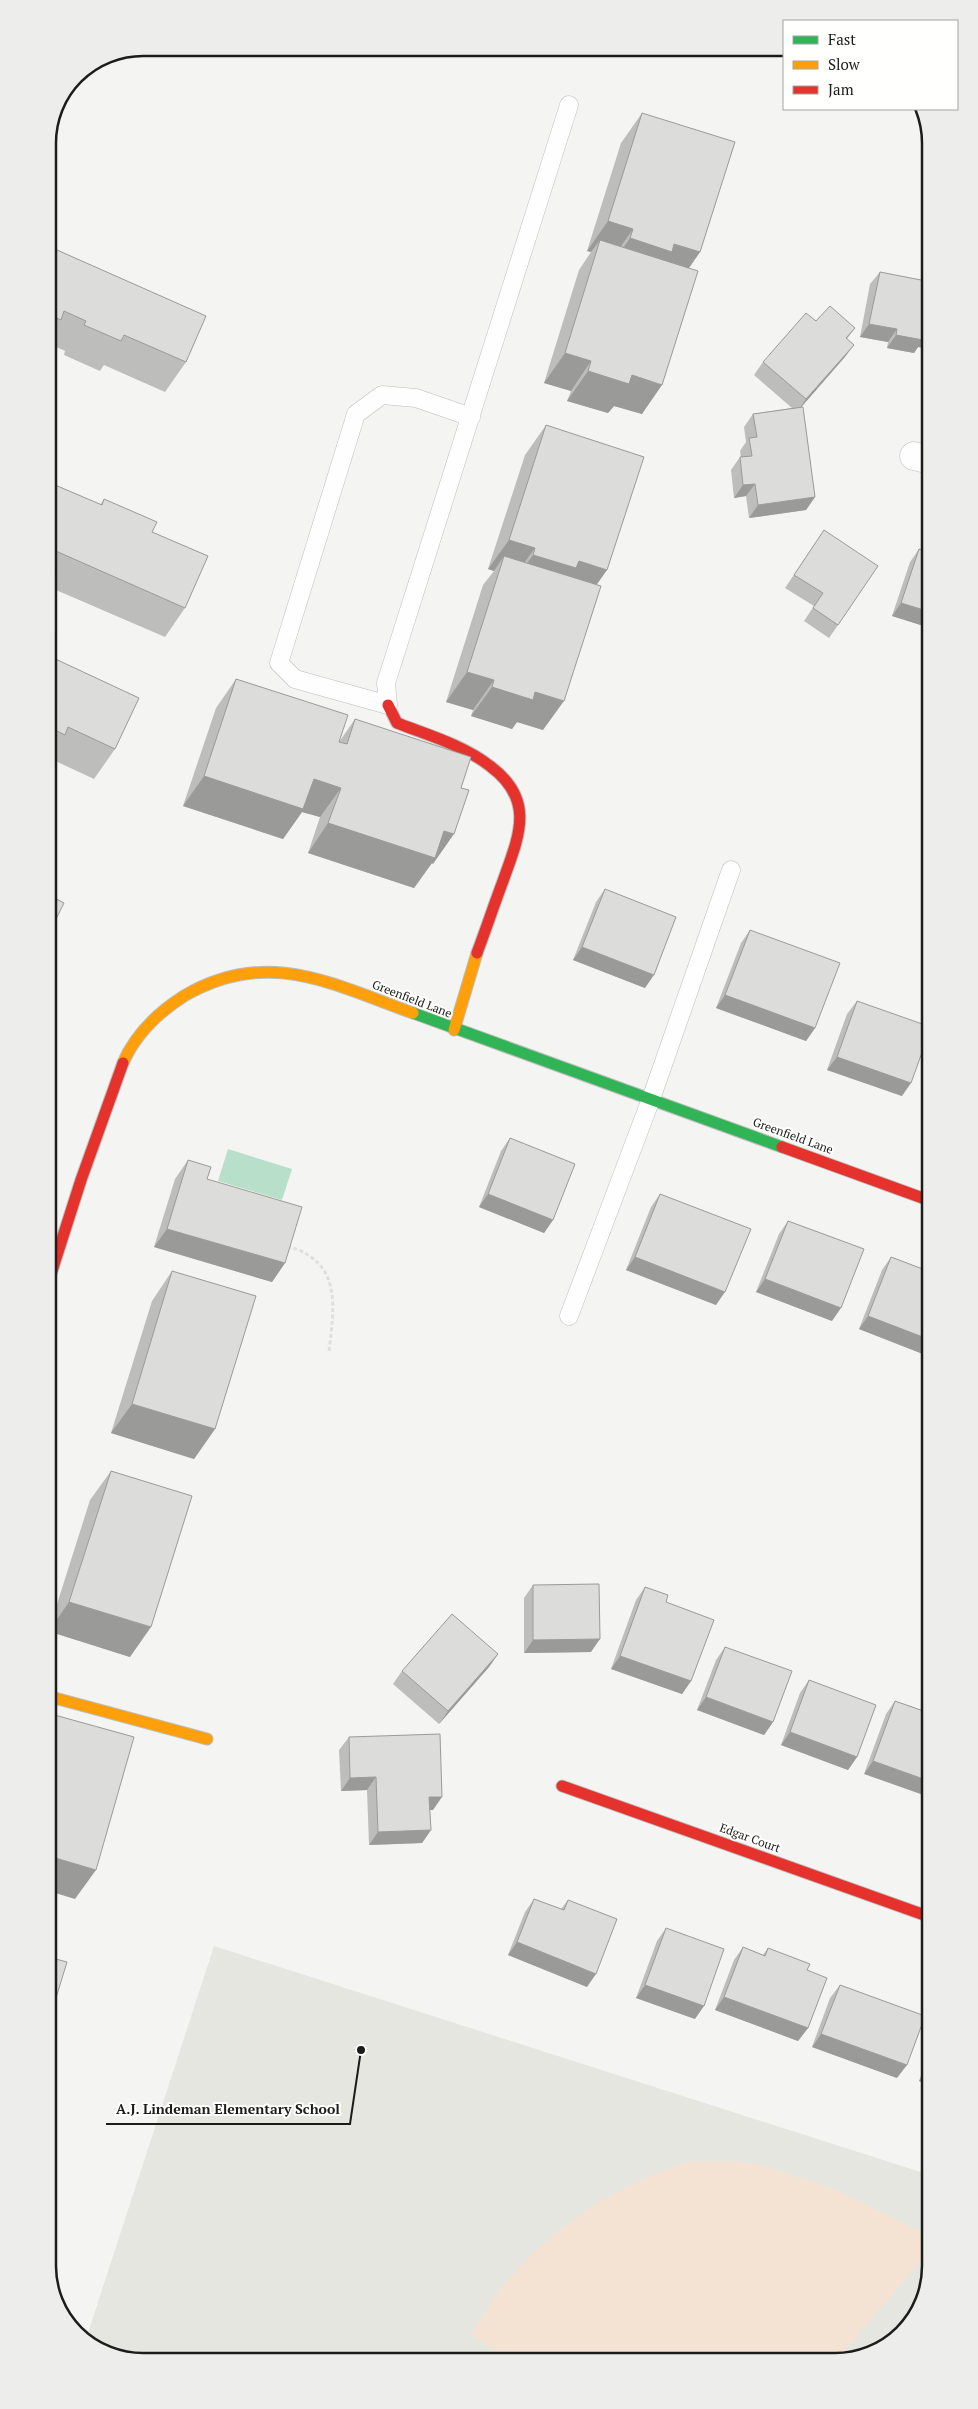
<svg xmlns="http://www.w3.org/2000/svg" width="978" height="2409" font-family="'PT Serif',serif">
	<rect width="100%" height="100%" fill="#f4f5f3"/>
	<path fill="#e5e6df" d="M 214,1946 L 930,2175 L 930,2266 L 911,2324 L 866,2357 L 136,2361 L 85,2342 Z"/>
	<path fill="#f4e3d3" d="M 691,2161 L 732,2161 L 762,2165 L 834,2189 L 930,2236 L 930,2250 L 839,2357 L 509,2359 L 471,2336 C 515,2250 601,2189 691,2161 Z"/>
	<path fill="#b8dfca" d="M 228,1149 L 292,1169 L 282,1200 L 218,1181 Z"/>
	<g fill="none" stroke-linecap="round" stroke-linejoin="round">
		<defs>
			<path id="lane" d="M 471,417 L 416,398 L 382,395 L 356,414 L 279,663 L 295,679 L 388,705 L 386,683 L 569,105
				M 569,1316 L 651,1099 L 731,870"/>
			<path id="street" d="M 914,456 L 926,459"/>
			<path id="fast" d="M 413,1013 L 782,1147"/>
			<path id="slow" d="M 454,1030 L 477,953
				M 123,1063 C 135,1035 159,1012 184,996 C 267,947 332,984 413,1013
				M 51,1697 L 207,1739"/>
			<path id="jam" d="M 388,705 L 397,723 C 428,735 463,745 490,766 C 536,800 519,836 503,881 C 494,905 486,929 477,953
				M 782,1147 L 928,1200
				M 50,1277 L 81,1180 L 123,1063
				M 562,1786 L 930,1917"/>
		</defs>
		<use href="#lane" stroke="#bdbdbc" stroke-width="19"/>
		<use href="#street" stroke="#bdbdbc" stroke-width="29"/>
		<use href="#fast" stroke="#bdbdbc" stroke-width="13"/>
		<use href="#slow" stroke="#bdbdbc" stroke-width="13"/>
		<use href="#jam" stroke="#bdbdbc" stroke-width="13"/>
		<path stroke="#dfdfde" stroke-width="3" stroke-dasharray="4 2.5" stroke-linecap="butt" d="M 287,1246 C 343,1262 334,1306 329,1352"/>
		<use href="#lane" stroke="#fdfefd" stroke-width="18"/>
		<use href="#street" stroke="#fdfefd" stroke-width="28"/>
		<use href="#fast" stroke="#30b455" stroke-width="11"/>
		<use href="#slow" stroke="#ff9f0a" stroke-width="11"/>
		<use href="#jam" stroke="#e5322d" stroke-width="11"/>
	</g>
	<path fill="#bdbdbc" d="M 642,113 L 700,252 L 689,268 L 642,414 L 614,406 L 608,413 L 567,401 L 571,391 L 544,383 L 579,270 L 591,252 L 587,251 L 621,143 Z
		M 48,246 L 186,362 L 165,392 L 104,365 L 100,371 L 64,355 L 65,351 L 48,343 Z
		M 880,272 L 918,347 L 914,353 L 887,348 L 888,342 L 860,337 L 870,284 Z
		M 816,321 L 855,328 L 847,339 L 854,345 L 844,358 L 801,407 L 815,497 L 806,510 L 749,518 L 746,496 L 734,498 L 731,470 L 740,457 L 741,457 L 740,451 L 746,442 L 744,427 L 753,414 L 792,408 L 754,375 L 763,362 Z
		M 546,425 L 597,585 L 543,730 L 517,722 L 512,729 L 471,716 L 473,710 L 446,702 L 483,585 L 494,571 L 488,569 L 525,455 Z
		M 48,482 L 100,505 L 104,499 L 152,532 L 185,608 L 165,637 L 49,587 Z
		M 824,530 L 838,625 L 829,638 L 804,621 L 814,606 L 785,588 Z
		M 919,549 L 927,627 L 892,616 L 910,562 Z
		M 49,656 L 115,749 L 94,779 L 49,758 Z
		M 236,679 L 339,742 L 355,719 L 433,864 L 432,863 L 414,888 L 308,853 L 320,817 L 302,812 L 283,839 L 183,806 L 216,708 Z
		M 605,889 L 645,988 L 573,960 L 596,902 Z
		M 750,930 L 815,1028 L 806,1041 L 716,1008 L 741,943 Z
		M 857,1001 L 902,1096 L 827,1070 L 847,1014 Z
		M 510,1138 L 553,1220 L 544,1233 L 479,1207 L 501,1151 Z
		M 188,1160 L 207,1179 L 285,1263 L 272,1282 L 154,1247 L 175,1179 Z
		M 660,1194 L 716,1305 L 626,1270 L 651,1207 Z
		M 788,1221 L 832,1321 L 756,1292 L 779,1234 Z
		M 891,1257 L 928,1271 L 928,1356 L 859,1329 L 882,1270 Z
		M 172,1271 L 215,1429 L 194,1459 L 111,1433 L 152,1301 Z
		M 111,1471 L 130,1657 L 51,1632 L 51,1623 L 90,1500 Z
		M 533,1585 L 591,1652 L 524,1653 L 524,1598 Z
		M 645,1587 L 666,1602 L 691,1681 L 682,1694 L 611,1669 L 636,1600 Z
		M 725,1647 L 773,1722 L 764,1735 L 697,1710 L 716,1660 Z
		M 498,1654 L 489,1667 L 439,1724 L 393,1684 L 402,1671 Z
		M 809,1680 L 857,1757 L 848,1770 L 781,1745 L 800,1693 Z
		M 895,1701 L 929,1713 L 864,1774 L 886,1714 Z
		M 349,1737 L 433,1810 L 430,1810 L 431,1830 L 422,1843 L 369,1845 L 367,1790 L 341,1791 L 339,1750 Z
		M 534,1899 L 561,1909 L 568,1900 L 587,1987 L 508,1955 L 525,1912 Z
		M 666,1928 L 695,2019 L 636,1998 L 657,1941 Z
		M 743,1947 L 763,1955 L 768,1948 L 807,1970 L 808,2028 L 798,2041 L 715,2010 L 734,1960 Z
		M 840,1985 L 897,2078 L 812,2047 L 830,1998 Z
		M 930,2050 L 930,2085 L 919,2081 Z"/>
	<path fill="#9a9a99" d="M 608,221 L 633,229 L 612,259 L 600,240 L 591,252 L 587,251 Z
		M 630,238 L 674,244 L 700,252 L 679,282 L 609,268 Z
		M 869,324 L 897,329 L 888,342 L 860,337 Z
		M 925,334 L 926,334 L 926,349 L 918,347 L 914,353 L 887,348 L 896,335 Z
		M 854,345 L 844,358 L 797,412 L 806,399 Z
		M 565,353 L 591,361 L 571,391 L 544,383 Z
		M 588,371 L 632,375 L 662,385 L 642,414 L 614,406 L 608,413 L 567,401 Z
		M 755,484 L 746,496 L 734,498 L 743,485 Z
		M 815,497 L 806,510 L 749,518 L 758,505 Z
		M 509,540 L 535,548 L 514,577 L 504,556 L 494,571 L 488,569 Z
		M 533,555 L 579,561 L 607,570 L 586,600 L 512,584 Z
		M 901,603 L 927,611 L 927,627 L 892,616 Z
		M 467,672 L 494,680 L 473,710 L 446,702 Z
		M 492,687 L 535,692 L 564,701 L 543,730 L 517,722 L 512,729 L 471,716 Z
		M 204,776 L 314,779 L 341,788 L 320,817 L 302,812 L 283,839 L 183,806 Z
		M 328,823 L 444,831 L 454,834 L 433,864 L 432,863 L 414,888 L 308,853 Z
		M 582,947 L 654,975 L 645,988 L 573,960 Z
		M 725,995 L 815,1028 L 806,1041 L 716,1008 Z
		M 837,1057 L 911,1083 L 902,1096 L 827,1070 Z
		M 488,1194 L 553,1220 L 544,1233 L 479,1207 Z
		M 167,1229 L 285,1263 L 272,1282 L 154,1247 Z
		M 635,1257 L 725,1292 L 716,1305 L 626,1270 Z
		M 765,1279 L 841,1308 L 832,1321 L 756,1292 Z
		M 868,1316 L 928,1339 L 928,1356 L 859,1329 Z
		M 132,1404 L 215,1429 L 194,1459 L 111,1433 Z
		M 69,1602 L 151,1627 L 130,1657 L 51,1632 L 51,1628 Z
		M 600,1639 L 591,1652 L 524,1653 L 533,1640 Z
		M 498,1654 L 489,1667 L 439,1724 L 448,1711 Z
		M 620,1656 L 691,1681 L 682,1694 L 611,1669 Z
		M 706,1697 L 773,1722 L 764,1735 L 697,1710 Z
		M 790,1732 L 857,1757 L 848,1770 L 781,1745 Z
		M 873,1761 L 929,1781 L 929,1797 L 864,1774 Z
		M 376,1777 L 367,1790 L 341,1791 L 350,1778 Z
		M 429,1797 L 442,1797 L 433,1810 L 420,1810 Z
		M 431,1830 L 422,1843 L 369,1845 L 378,1832 Z
		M 52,1857 L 96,1870 L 75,1899 L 52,1892 Z
		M 517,1942 L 596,1974 L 587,1987 L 508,1955 Z
		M 645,1985 L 704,2006 L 695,2019 L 636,1998 Z
		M 724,1997 L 808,2028 L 798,2041 L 715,2010 Z
		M 821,2034 L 907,2065 L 897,2078 L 812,2047 Z
		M 928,2068 L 930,2069 L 930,2085 L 919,2081 Z"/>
	<path fill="#dcdcdb" stroke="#9a9a99" d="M 642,113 L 735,142 L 700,252 L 674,244 L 672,252 L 630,238 L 633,229 L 608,221 Z
		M 600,240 L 698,271 L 662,385 L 632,375 L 629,384 L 588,371 L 591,361 L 565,353 Z
		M 48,246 L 206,316 L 186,362 L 124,335 L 121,341 L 84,325 L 86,321 L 64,311 L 61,320 L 48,314 Z
		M 880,272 L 926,281 L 926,334 L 925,334 L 923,340 L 896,335 L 897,329 L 869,324 Z
		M 830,306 L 855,328 L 846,338 L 854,345 L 806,399 L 763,362 L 806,313 L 816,321 Z
		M 803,407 L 815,497 L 758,505 L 755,484 L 743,485 L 740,457 L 752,456 L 749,438 L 757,437 L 753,414 Z
		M 546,425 L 644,457 L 607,570 L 579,561 L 576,568 L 533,555 L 535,548 L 509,540 Z
		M 48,460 L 55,463 L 48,478 Z
		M 48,482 L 102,505 L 104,499 L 157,522 L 152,532 L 208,556 L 185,608 L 49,548 Z
		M 824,530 L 878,566 L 838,625 L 813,608 L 823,593 L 794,575 Z
		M 919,549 L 927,551 L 927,611 L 901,603 Z
		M 504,556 L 601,586 L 564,701 L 535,692 L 533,700 L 492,687 L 494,680 L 467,672 Z
		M 49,656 L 139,698 L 115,749 L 68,727 L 65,735 L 49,727 Z
		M 236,679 L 348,715 L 339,742 L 347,744 L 355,719 L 471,757 L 461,788 L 469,790 L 454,834 L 444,831 L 435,858 L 328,823 L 341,788 L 314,779 L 303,809 L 204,776 Z
		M 605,889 L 676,917 L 654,975 L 582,947 Z
		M 49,895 L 64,903 L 49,933 Z
		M 750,930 L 840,963 L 815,1028 L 725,995 Z
		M 857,1001 L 928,1026 L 928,1036 L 911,1083 L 837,1057 Z
		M 510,1138 L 575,1164 L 553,1220 L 488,1194 Z
		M 188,1160 L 211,1167 L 207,1179 L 302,1207 L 285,1263 L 167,1229 Z
		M 660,1194 L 751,1229 L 725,1292 L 635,1257 Z
		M 788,1221 L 864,1249 L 841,1308 L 765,1279 Z
		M 891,1257 L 928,1271 L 928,1339 L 868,1316 Z
		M 172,1271 L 256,1296 L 215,1429 L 132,1404 Z
		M 111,1471 L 192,1496 L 151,1627 L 69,1602 Z
		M 599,1584 L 600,1639 L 533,1640 L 533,1585 Z
		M 645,1587 L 668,1595 L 666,1602 L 714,1620 L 691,1681 L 620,1656 Z
		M 452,1614 L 498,1654 L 448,1711 L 402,1671 Z
		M 725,1647 L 792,1671 L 773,1722 L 706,1697 Z
		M 809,1680 L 876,1705 L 857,1757 L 790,1732 Z
		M 895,1701 L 929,1713 L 929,1781 L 873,1761 Z
		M 51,1714 L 134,1737 L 96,1870 L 52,1857 Z
		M 440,1734 L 442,1797 L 429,1797 L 431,1830 L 378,1832 L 376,1777 L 350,1778 L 349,1737 Z
		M 534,1899 L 564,1910 L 568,1900 L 617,1919 L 596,1974 L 517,1942 Z
		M 666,1928 L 724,1949 L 704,2006 L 645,1985 Z
		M 743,1947 L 765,1956 L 768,1948 L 810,1964 L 807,1970 L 827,1978 L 808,2028 L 724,1997 Z
		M 52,1958 L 67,1962 L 52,2011 Z
		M 840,1985 L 925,2016 L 907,2065 L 821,2034 Z"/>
	<g text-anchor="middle" stroke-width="4" stroke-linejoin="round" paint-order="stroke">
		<g font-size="12" fill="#1c1c1b" stroke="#fffffe">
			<text transform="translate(412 999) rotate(21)" y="4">Greenfield Lane</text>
			<text transform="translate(793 1136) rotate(20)" y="4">Greenfield Lane</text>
			<text transform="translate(750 1838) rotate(20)" y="4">Edgar Court</text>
		</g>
	</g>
	<path d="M0 0H978V2409H0ZM143 56H835A87 87 0 0 1 922 143V2266A87 87 0 0 1 835 2353H143A87 87 0 0 1 56 2266V143A87 87 0 0 1 143 56Z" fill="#ededec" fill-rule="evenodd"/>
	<path fill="none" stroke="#1c1c1b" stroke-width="2.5" d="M143 56H835A87 87 0 0 1 922 143V2266A87 87 0 0 1 835 2353H143A87 87 0 0 1 56 2266V143A87 87 0 0 1 143 56Z"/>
	<path fill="none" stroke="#1c1c1b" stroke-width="2" d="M361 2050L350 2124H106"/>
	<circle fill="#1c1c1b" stroke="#fffffe" stroke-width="2" cx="361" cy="2050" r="5"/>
	<g font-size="14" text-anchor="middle" font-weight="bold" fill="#1c1c1b" stroke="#fffffe" stroke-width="4" stroke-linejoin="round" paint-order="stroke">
		<text x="228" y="2114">A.J. Lindeman Elementary School</text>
	</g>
	<rect x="783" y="20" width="175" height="90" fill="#fffffe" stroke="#a4a4a3"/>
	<rect x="793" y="36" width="25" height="8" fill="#30b455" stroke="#a4a4a3"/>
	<text x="828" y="45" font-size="15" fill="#1c1c1b">Fast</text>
	<rect x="793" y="61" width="25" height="8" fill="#ff9f0a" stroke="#a4a4a3"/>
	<text x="828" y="70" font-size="15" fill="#1c1c1b">Slow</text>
	<rect x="793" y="86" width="25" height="8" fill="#e5322d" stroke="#a4a4a3"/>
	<text x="828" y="95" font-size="15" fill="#1c1c1b">Jam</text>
</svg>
